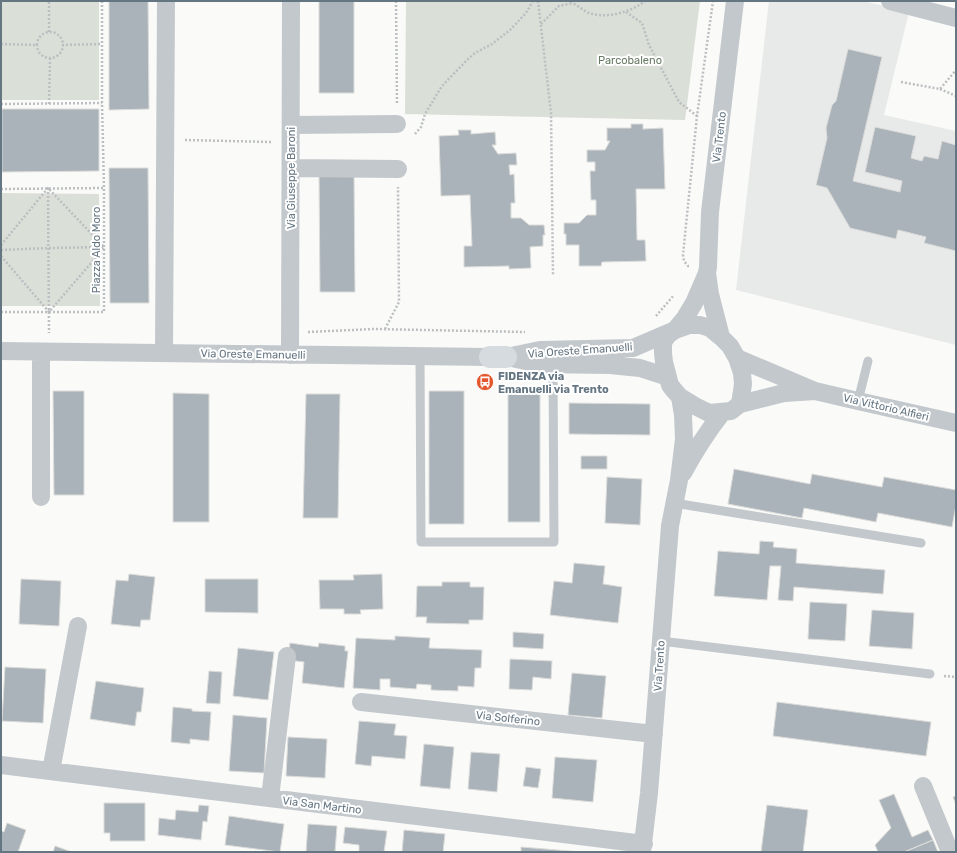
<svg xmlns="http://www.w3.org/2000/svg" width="957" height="853" font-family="Rubik,sans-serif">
	<rect width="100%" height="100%" fill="#fafaf8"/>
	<path fill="#e8e9e9" d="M 769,1 L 863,1 L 909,12 L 884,115 L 956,131 L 956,345 L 736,290 Z"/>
	<path fill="#dadfd7" d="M 1,1 L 99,1 L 99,100 L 2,100 Z
		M 406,1 L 700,1 L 685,120 L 405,114 Z
		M 1,193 L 99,194 L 100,306 L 2,306 Z"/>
	<path fill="#aab3b9" stroke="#dcdcda" d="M 109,1 L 148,1 L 149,109 L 109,110 Z
		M 319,1 L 354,1 L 354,93 L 319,93 Z
		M 848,49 L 882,57 L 853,181 L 900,192 L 902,181 L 865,172 L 875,127 L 916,136 L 911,158 L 922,161 L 924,156 L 938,159 L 942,141 L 956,145 L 956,251 L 924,243 L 926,237 L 898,230 L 896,239 L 850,228 L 827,188 L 816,185 L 827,138 L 826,128 L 832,105 L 836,101 Z
		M 2,109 L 99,109 L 99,171 L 2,172 Z
		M 631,124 L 643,124 L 643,129 L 663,128 L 665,189 L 636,189 L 637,240 L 645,240 L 646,261 L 602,262 L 601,266 L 579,266 L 579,245 L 566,245 L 566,234 L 564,234 L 564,223 L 579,223 L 587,215 L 596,215 L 596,200 L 591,200 L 590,171 L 595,171 L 595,162 L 587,162 L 587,150 L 605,150 L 610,141 L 607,141 L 607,128 L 631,128 Z
		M 458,130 L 471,130 L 471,134 L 495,132 L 496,145 L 492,145 L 498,154 L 516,153 L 517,165 L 509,165 L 510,175 L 514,174 L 515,203 L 511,203 L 511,218 L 521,218 L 529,225 L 544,225 L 545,235 L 543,235 L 543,246 L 530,247 L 531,268 L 509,269 L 509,266 L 464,267 L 464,246 L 472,246 L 470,195 L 441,196 L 439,136 L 459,135 Z
		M 109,168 L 148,168 L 149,303 L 110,303 Z
		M 319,174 L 354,174 L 355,292 L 320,292 Z
		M 508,390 L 540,390 L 540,522 L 508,522 Z
		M 53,391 L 84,391 L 84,495 L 54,495 Z
		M 429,391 L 464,391 L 464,524 L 429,524 Z
		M 173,393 L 209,394 L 209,522 L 173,522 Z
		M 306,394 L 340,394 L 338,518 L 303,518 Z
		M 569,403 L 650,404 L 650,435 L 569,434 Z
		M 581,456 L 607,456 L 607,469 L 581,469 Z
		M 734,469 L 810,484 L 812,474 L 882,487 L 884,477 L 956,490 L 956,505 L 952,527 L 878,513 L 876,522 L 804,508 L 802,518 L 728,504 Z
		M 607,477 L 642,479 L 640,525 L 605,523 Z
		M 760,541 L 774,542 L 773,547 L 797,549 L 796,563 L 885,570 L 883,594 L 794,587 L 793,601 L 778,600 L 781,566 L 770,566 L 767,600 L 714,596 L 718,551 L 759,554 Z
		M 574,563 L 605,566 L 603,584 L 622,587 L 618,623 L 550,615 L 554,581 L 572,583 Z
		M 129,574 L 155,577 L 150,620 L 141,620 L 140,627 L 111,624 L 116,580 L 128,581 Z
		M 382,574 L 383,609 L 360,610 L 361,614 L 344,614 L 344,609 L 320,609 L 319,580 L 354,580 L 353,575 Z
		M 21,579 L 61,581 L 59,626 L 19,624 Z
		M 205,579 L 258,579 L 258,613 L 205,612 Z
		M 442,582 L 470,582 L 470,587 L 484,587 L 483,620 L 469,620 L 469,624 L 426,623 L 427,617 L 416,617 L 417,586 L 442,586 Z
		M 810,602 L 847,604 L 845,641 L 808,639 Z
		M 872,610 L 914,613 L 912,649 L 869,646 Z
		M 513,632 L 544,634 L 543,649 L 513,647 Z
		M 395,636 L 430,638 L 429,648 L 482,650 L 481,668 L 475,668 L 474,687 L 458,686 L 458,691 L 431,690 L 431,685 L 417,684 L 416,689 L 390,687 L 390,679 L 380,679 L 380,690 L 353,688 L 356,638 L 395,640 Z
		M 290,643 L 318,647 L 319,643 L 345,646 L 345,651 L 348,651 L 344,688 L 302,683 L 304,662 L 288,660 Z
		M 238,648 L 274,652 L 268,700 L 233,696 Z
		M 510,659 L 552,661 L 551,679 L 533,677 L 532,690 L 509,689 Z
		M 5,667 L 46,669 L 43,723 L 2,721 Z
		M 209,671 L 222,672 L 220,704 L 206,703 Z
		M 572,673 L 606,676 L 602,718 L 568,715 Z
		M 96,681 L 144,688 L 141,712 L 137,712 L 135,726 L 90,719 Z
		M 777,702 L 931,722 L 926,756 L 773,736 Z
		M 173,707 L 192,709 L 192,711 L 211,712 L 209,741 L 190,739 L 190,744 L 171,742 Z
		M 233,715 L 267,718 L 264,773 L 229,771 Z
		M 359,721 L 396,724 L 394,735 L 407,736 L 405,759 L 372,756 L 371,766 L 355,764 Z
		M 288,737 L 327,739 L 325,778 L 286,776 Z
		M 424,744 L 454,747 L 450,789 L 420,786 Z
		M 471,752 L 500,754 L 497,792 L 468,789 Z
		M 555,757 L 597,760 L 593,802 L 552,798 Z
		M 526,767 L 541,769 L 538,788 L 523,786 Z
		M 894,794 L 912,837 L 928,830 L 933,840 L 904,852 L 878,852 L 875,845 L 891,828 L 879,800 Z
		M 956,796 L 956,805 L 953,797 Z
		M 104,803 L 145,803 L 145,841 L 110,841 L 110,833 L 104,833 Z
		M 199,805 L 209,806 L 207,822 L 203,821 L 201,840 L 158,835 L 159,818 L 175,820 L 176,810 L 198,812 Z
		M 767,805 L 808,810 L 803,852 L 761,852 Z
		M 229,816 L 284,824 L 280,852 L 225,845 Z
		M 7,823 L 26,830 L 18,852 L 1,852 L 1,831 L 4,832 Z
		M 308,824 L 337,826 L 335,852 L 306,852 Z
		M 345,827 L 387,831 L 384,852 L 359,852 L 359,845 L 343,843 Z
		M 404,830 L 445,834 L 443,852 L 402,852 Z
		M 933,840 L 938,852 L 904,852 Z
		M 55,846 L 72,852 L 53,852 Z
		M 521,847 L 582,852 L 521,852 Z"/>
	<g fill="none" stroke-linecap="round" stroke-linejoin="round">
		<path stroke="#bbbfc2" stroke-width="2.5" stroke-dasharray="2 2" stroke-linecap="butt" d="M 102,1 L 102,103 L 104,188
			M 396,1 L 397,104
			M 538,1 L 551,113 L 553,275
			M 571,1 L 573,3 C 578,6 584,11 589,13 C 607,19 631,12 645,1
			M 626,12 L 642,23 L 649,45 L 679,102 L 697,116
			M 541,24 L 559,6 L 573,3
			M 49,32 L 49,1
			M37 45a13 13 0 1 1 26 0a13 13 0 1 1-26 0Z
			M 1,44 L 37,45
			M 62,45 L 102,44
			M 901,82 L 940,89 L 956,70
			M 940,89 L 956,96
			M 1,104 L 102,103
			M 49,104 L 50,58
			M 415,134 L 421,127 L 425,114 L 442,86 L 467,60 L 475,53 L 492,44 L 510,30 L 526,13 L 533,1
			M 185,140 L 272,142
			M 48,188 L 49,333
			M 1,189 L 104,188 L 104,312 L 1,312
			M 1,245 L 48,188 L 104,247
			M 1,250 L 48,248 L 104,247
			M 1,256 L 49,312 L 104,248
			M 689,266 L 688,266 L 684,261 L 683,255 L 697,116 L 713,1
			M 656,316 L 674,295
			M 385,329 L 399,302 L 398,187
			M 308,332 L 374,329 L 525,332
			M 944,676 L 956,677"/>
		<path stroke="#c3c8cc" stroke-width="9" d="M 420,357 L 421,542 L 554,542 L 553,362
			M 858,401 L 868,361
			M 674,503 L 921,543
			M 661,641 L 930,674"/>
		<path stroke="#c3c8cc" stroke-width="18" d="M 735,1 L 710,212 L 708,267 L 707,273 L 694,303 L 685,318 L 675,330 L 668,335 L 663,342 L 663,353 L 664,362 L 670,385 L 673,389 L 680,397 L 695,406 L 709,413 L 731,411 L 740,404 L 784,393 L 815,391
			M 890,1 L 956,18
			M 291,125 L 397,124
			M 291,168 L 398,169
			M 707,273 L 710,294 L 721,337
			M 1,351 L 490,357
			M 164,353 L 166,1
			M 290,355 L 291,1
			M 506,357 L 540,350 L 633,348 L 675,330 L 689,325 L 700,325 L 710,328 L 721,337 L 730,346 L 737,358 L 742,373 L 743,384 L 740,404
			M 512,358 L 539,364 L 610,365 L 640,368 L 668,377
			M 737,358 L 815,391 L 858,401 L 956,423
			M 683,473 C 695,451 707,432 722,413
			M 41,497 L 41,352
			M 361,702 L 654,734
			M 1,765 L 644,844
			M 51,771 L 78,626
			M 923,786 L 950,852
			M 270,798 L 287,656
			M 642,852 L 649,793 L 670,526 L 679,480 L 684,439 L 683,415 L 680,397"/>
		<path stroke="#d6dbdf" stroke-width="22" d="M 490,357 L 506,357"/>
	</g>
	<defs>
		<symbol id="bus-disc" viewBox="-11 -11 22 22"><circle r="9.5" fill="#e4572e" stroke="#fff"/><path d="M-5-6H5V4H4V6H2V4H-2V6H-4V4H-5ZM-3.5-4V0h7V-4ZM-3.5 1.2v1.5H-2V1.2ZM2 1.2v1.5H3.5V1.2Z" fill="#fff"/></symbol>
	</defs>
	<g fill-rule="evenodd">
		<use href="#bus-disc" x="475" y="372" width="20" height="20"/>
	</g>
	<g text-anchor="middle" stroke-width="4" stroke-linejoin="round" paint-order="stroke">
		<g font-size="11" fill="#687a64" stroke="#fff">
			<text x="630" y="64">Parcobaleno</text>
		</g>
		<g font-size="11" fill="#657683" stroke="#fff">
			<text transform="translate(719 137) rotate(-83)" y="4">Via Trento</text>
			<text transform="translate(291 178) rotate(-90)" y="4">Via Giuseppe Baroni</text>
			<text transform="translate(96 250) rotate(-90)" y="4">Piazza Aldo Moro</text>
			<text transform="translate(580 350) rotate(-4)" y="4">Via Oreste Emanuelli</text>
			<text transform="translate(253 354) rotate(1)" y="4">Via Oreste Emanuelli</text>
			<text transform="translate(886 407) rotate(13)" y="4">Via Vittorio Alfieri</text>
			<text transform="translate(659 666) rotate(-86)" y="4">Via Trento</text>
			<text transform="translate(508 718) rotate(6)" y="4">Via Solferino</text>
			<text transform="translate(322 805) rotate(7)" y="4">Via San Martino</text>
		</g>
		<g font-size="11" font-weight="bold" fill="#657683" stroke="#fff" text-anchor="start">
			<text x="498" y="380">FIDENZA via<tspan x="498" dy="13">Emanuelli via Trento</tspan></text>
		</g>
	</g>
	<rect width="957" height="853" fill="none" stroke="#657683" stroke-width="4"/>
</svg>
